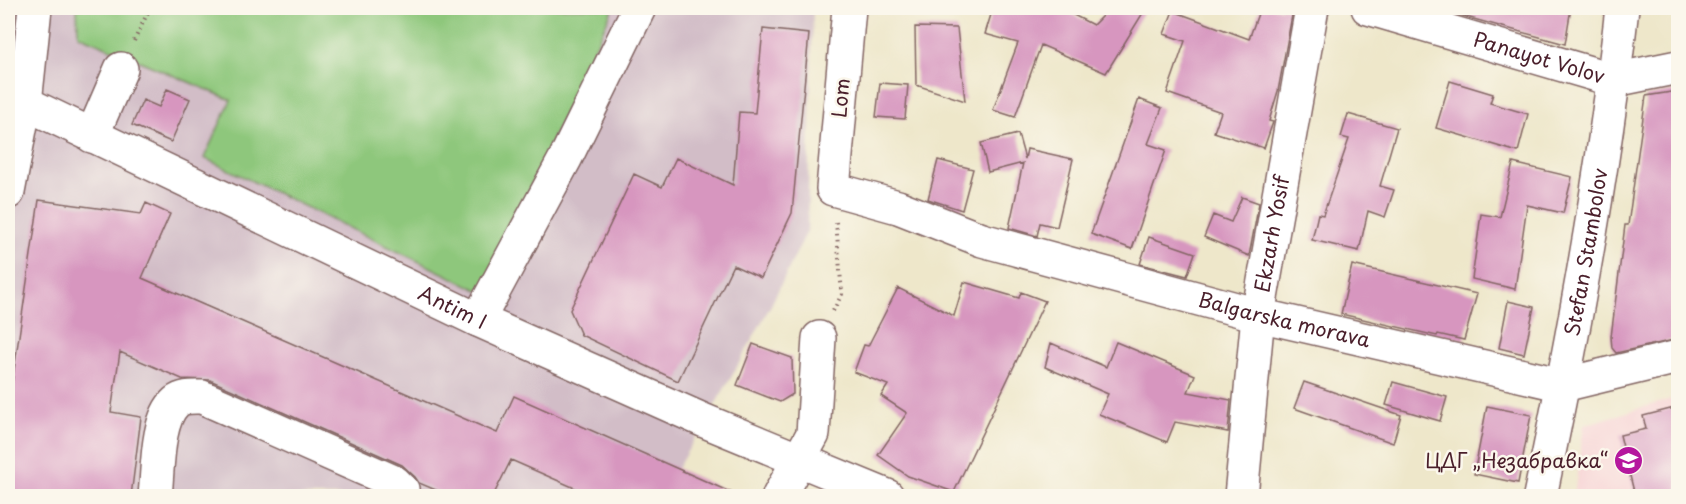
<svg xmlns="http://www.w3.org/2000/svg" width="1686" height="504" font-family="'Playpen Sans',sans-serif">
	<rect width="100%" height="100%" fill="#fbf7ec"/>
	<filter id="ink" filterUnits="userSpaceOnUse"><feTurbulence type="fractalNoise" baseFrequency=".0167" numOctaves="2"/><feDisplacementMap in="SourceGraphic" scale="12" xChannelSelector="R" yChannelSelector="G"/><feConvolveMatrix kernelMatrix="1 2 1 2 8 2 1 2 1" color-interpolation-filters="sRGB"/></filter>
	<filter id="wash" filterUnits="userSpaceOnUse"><feTurbulence type="fractalNoise" baseFrequency=".008" numOctaves="4" result="noise"/><feDisplacementMap in="SourceGraphic" scale="24" xChannelSelector="R" yChannelSelector="G"/><feGaussianBlur stdDeviation="1.35" result="paint"/><feColorMatrix in="noise" values="0 0 0 0 0 0 0 0 0 0 0 0 0 0 0 0 0 1.4 0 .05"/><feComposite in="paint" operator="in"/></filter>
	<g filter="url(#wash)">
		<rect width="100%" height="100%" fill="#eee7ca"/>
		<path fill="#f7cfd3" d="M 1678,397 L 1678,496 L 1574,496 L 1584,425 Z"/>
		<path fill="#d2bdc7" d="M 8,8 L 813,8 L 807,231 L 771,305 L 732,376 L 678,467 L 657,496 L 8,496 Z"/>
		<path fill="#8ec77b" stroke="#6c7353" stroke-width="1.5" d="M 77,8 L 613,8 L 482,292 L 204,158 L 231,100 L 78,35 Z"/>
		<g id="blocks">
			<path fill="#d796bf" d="M 993,8 L 1060,8 L 1093,25 L 1110,8 L 1146,8 L 1106,73 L 1041,45 L 1015,117 L 993,110 L 1018,43 L 985,34 Z
				M 1260,8 L 1286,8 L 1293,10 L 1278,91 L 1269,121 L 1273,122 L 1264,148 L 1214,132 L 1221,112 L 1167,93 L 1185,41 L 1164,34 L 1173,11 L 1249,39 Z
				M 1442,8 L 1571,8 L 1565,44 L 1441,10 Z
				M 915,27 L 957,28 L 965,101 L 916,85 Z
				M 763,29 L 809,34 L 792,213 L 761,278 L 733,265 L 678,381 L 581,335 L 570,310 L 634,174 L 662,187 L 676,158 L 733,185 L 739,112 L 755,113 Z
				M 1450,81 L 1493,94 L 1490,103 L 1528,114 L 1518,152 L 1436,128 Z
				M 880,83 L 908,85 L 905,119 L 876,117 Z
				M 167,89 L 190,99 L 171,142 L 132,125 L 143,100 L 159,107 Z
				M 1678,91 L 1678,339 L 1616,353 L 1612,348 L 1611,337 L 1625,225 L 1628,225 L 1646,96 Z
				M 1139,99 L 1162,108 L 1148,144 L 1166,150 L 1132,249 L 1091,234 Z
				M 1348,114 L 1397,128 L 1380,186 L 1394,190 L 1385,217 L 1368,211 L 1359,251 L 1312,240 L 1318,214 L 1323,215 L 1349,139 L 1341,137 Z
				M 1018,134 L 1025,159 L 1027,149 L 1073,159 L 1057,227 L 1040,223 L 1037,236 L 1009,228 L 1023,163 L 988,172 L 981,143 Z
				M 938,160 L 973,169 L 962,210 L 928,199 Z
				M 1513,163 L 1572,177 L 1563,213 L 1527,205 L 1515,289 L 1472,279 L 1481,214 L 1500,217 Z
				M 1242,197 L 1259,203 L 1249,256 L 1204,237 L 1213,215 L 1231,222 Z
				M 39,200 L 141,214 L 146,203 L 170,214 L 142,278 L 497,433 L 514,396 L 739,496 L 593,496 L 511,460 L 493,496 L 450,496 L 419,483 L 415,477 L 402,465 L 210,380 L 182,379 L 120,352 L 111,412 L 141,417 L 131,496 L 8,496 L 8,411 Z
				M 1149,237 L 1195,253 L 1187,276 L 1140,264 Z
				M 1352,265 L 1477,294 L 1464,340 L 1438,334 L 1437,336 L 1341,314 Z
				M 964,282 L 1019,298 L 1021,292 L 1045,301 L 954,492 L 908,476 L 878,455 L 907,413 L 881,396 L 888,385 L 854,372 L 864,345 L 868,346 L 898,288 L 954,316 Z
				M 1508,301 L 1534,307 L 1524,354 L 1499,348 Z
				M 1116,342 L 1195,375 L 1188,392 L 1231,400 L 1228,432 L 1175,422 L 1167,442 L 1099,414 L 1108,394 L 1045,367 L 1051,343 L 1106,367 Z
				M 753,344 L 792,358 L 793,394 L 780,402 L 737,385 Z
				M 1304,382 L 1401,415 L 1393,443 L 1294,408 Z
				M 1393,382 L 1447,397 L 1440,421 L 1386,405 Z
				M 1487,406 L 1531,415 L 1518,483 L 1474,474 Z
				M 1678,407 L 1678,496 L 1635,496 L 1620,435 L 1646,429 L 1643,416 Z"/>
		</g>
	</g>
	<g filter="url(#ink)">
		<use href="#blocks" fill-opacity="0" stroke="#836563" stroke-width="1.5"/>
		<g fill="none" stroke-linecap="round" stroke-linejoin="round">
			<defs>
				<g id="minor">
					<path id="s1" d="M 849,8 L 833,189 L 898,207 L 982,240 L 1258,315 L 1563,385 L 1678,357"/>
					<path id="s2" d="M 1368,8 L 1614,80 L 1678,67"/>
					<path id="s3" d="M 25,103 L 478,320 L 705,421 L 887,496"/>
					<path d="M 92,136 L 121,69"/>
					<path d="M 8,192 L 25,103 L 35,8"/>
					<path d="M 478,320 L 565,159 L 639,8"/>
					<path d="M 155,496 C 158,471 156,420 176,402 C 183,396 193,397 202,397 L 394,482 L 402,490 L 400,496"/>
					<path d="M 779,496 L 813,434 L 819,338"/>
					<path id="s4" d="M 1241,496 L 1258,315 L 1312,8"/>
				</g>
				<g id="major">
					<path id="s5" d="M 1540,496 C 1574,334 1604,172 1622,8"/>
				</g>
			</defs>
			<use href="#minor" stroke="#836563" stroke-width="36"/>
			<use href="#major" stroke="#836563" stroke-width="36"/>
			<path stroke="#836563" stroke-width="4" stroke-dasharray="1.5 4.5" stroke-linecap="butt" d="M 134,41 L 150,8
				M 833,311 L 842,294 L 836,222"/>
			<use href="#minor" stroke="#fff" stroke-width="33"/>
			<use href="#major" stroke="#fff" stroke-width="33"/>
		</g>
	</g>
	<defs>
		<symbol id="school-disc" viewBox="-11 -11 22 22"><circle r="9.5" fill="#b5179e" stroke="#fbf7ec"/><path d="M0-5L7-2L0 1L-7-2ZM-4 1L0 2.5L4 1V4Q0 6-4 4Z" fill="#fff"/></symbol>
	</defs>
	<g fill-rule="evenodd">
		<use href="#school-disc" x="1612" y="444" width="33" height="33"/>
	</g>
	<g text-anchor="middle" stroke-width="5" stroke-linejoin="round" paint-order="stroke">
		<g font-size="20" fill="#4a1f2b" stroke="#fbf7ec">
			<text dy="7" stroke="none"><textPath href="#s2" startOffset="178">Panayot Volov</textPath></text>
			<text transform="translate(841 98) rotate(-85)" y="7">Lom</text>
			<text dy="7" stroke="none"><textPath href="#s4" startOffset="264">Ekzarh Yosif</textPath></text>
			<text dy="7" stroke="none"><textPath href="#s5" startOffset="248">Stefan Stambolov</textPath></text>
			<text dy="7" stroke="none"><textPath href="#s3" startOffset="474">Antim I</textPath></text>
			<text dy="7" stroke="none"><textPath href="#s1" startOffset="652">Balgarska morava</textPath></text>
		</g>
		<g font-size="20" fill="#4a1f2b" stroke="#fbf7ec" text-anchor="end">
			<text x="1608" y="468">ЦДГ „Незабравка“</text>
		</g>
	</g>
	<rect width="1686" height="504" fill="none" stroke="#fbf7ec" stroke-width="30"/>
</svg>
